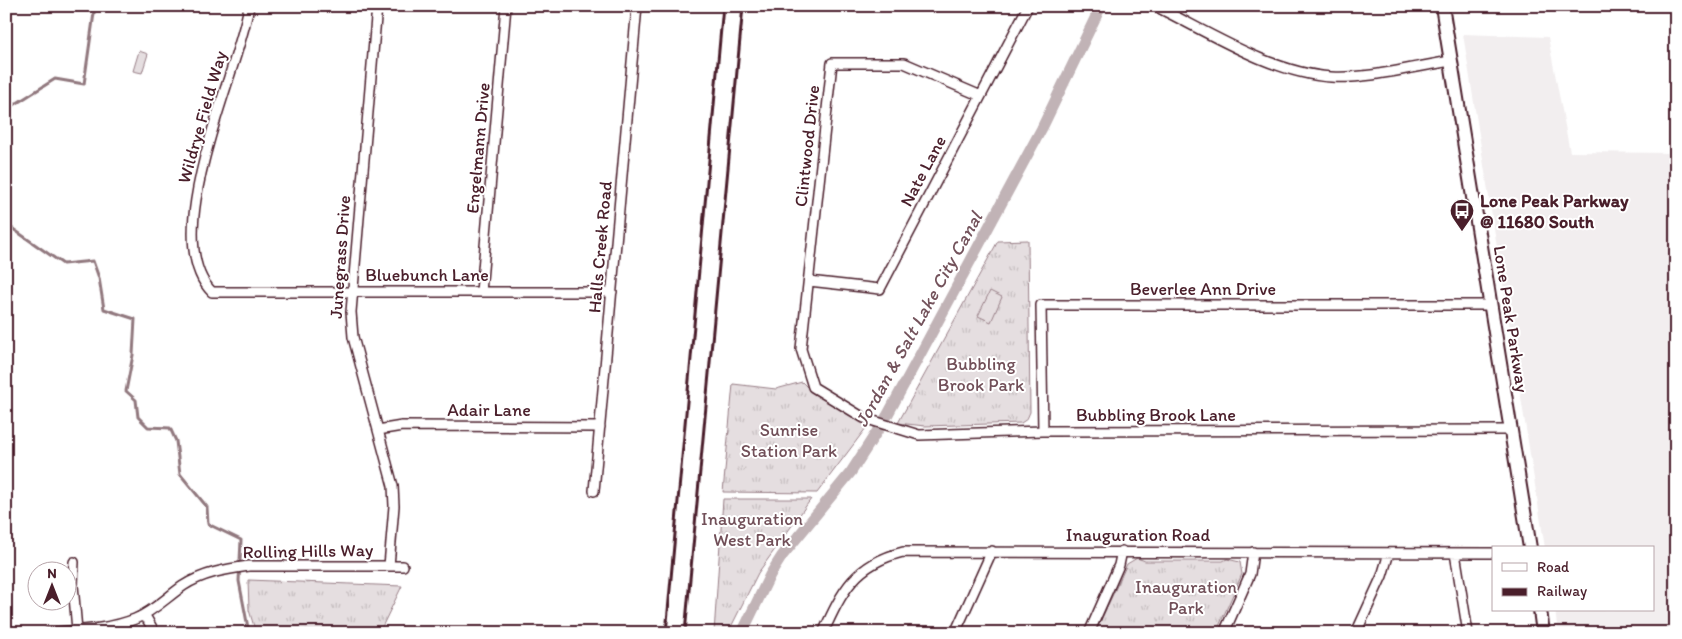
<svg xmlns="http://www.w3.org/2000/svg" width="1682" height="639" font-family="Itim,sans-serif">
	<defs>
		<pattern id="grass-tufts" width="24" height="20" patternUnits="userSpaceOnUse" patternTransform="scale(1.25)"><rect width="24" height="20" fill="#e5dee0"/><path d="M3 7l-1-3M5 7V3M7 7l1-3M15 17l-1-3M17 17v-4M19 17l1-3" fill="none" stroke="#c6bec0"/></pattern>
	</defs>
	<rect width="100%" height="100%" fill="#fff"/>
	<filter id="ink" filterUnits="userSpaceOnUse"><feTurbulence type="fractalNoise" baseFrequency=".02" numOctaves="2"/><feDisplacementMap in="SourceGraphic" scale="10" xChannelSelector="R" yChannelSelector="G"/><feConvolveMatrix kernelMatrix="1 2 1 2 8 2 1 2 1" color-interpolation-filters="sRGB"/></filter>
	<g filter="url(#ink)">
		<path fill="#f2eeef" d="M 1463,34 L 1548,37 L 1570,152 L 1676,153 L 1676,633 L 1558,633 L 1555,610 L 1653,610 L 1653,548 L 1545,548 Z"/>
		<path fill="url(#grass-tufts)" stroke="#987e86" d="M 1028,240 L 1030,412 L 1027,419 L 1021,423 L 925,426 L 898,423 L 998,241 Z
			M 802,382 L 813,393 L 869,424 L 817,493 L 723,492 L 733,384 L 776,389 Z
			M 723,499 L 811,499 L 758,573 L 728,633 L 714,633 Z
			M 1137,558 L 1145,561 L 1223,561 L 1227,559 L 1240,562 L 1242,574 L 1216,633 L 1095,633 L 1127,564 Z
			M 248,580 L 402,586 L 379,633 L 256,633 L 249,610 Z"/>
		<path fill="#e5dee0" stroke="#987e86" d="M 139,51 L 148,54 L 142,73 L 133,71 Z
			M 990,291 L 1002,297 L 991,322 L 978,316 Z"/>
		<g fill="none" stroke-linecap="round" stroke-linejoin="round">
			<path stroke="#91787e" stroke-width="3" d="M 6,110 L 55,79 L 84,84 L 95,6
				M 6,142 L 6,147
				M 6,224 L 63,264 L 93,261 L 99,278 L 104,309 L 135,319 L 133,355 L 126,391 L 136,400 L 138,417 L 148,427 L 170,428 L 176,441 L 180,474 L 207,507 L 208,524 L 241,540 L 239,581 L 249,633"/>
			<path stroke="#c1b3b6" stroke-width="11" d="M 742,633 L 770,575 L 782,556 L 851,472 L 887,416 L 1042,128 L 1101,6"/>
			<defs>
				<path id="minor" d="M 249,6 C 238,74 157,237 212,292 L 612,292
					M 377,6 L 351,312 L 353,337 L 393,486 L 394,506 L 389,566
					M 1155,6 C 1208,32 1271,73 1331,77 C 1370,79 1412,67 1451,61
					M 981,96 L 904,63 L 832,63 L 801,349 L 813,387 L 864,418 L 919,435 L 1043,431 L 1511,430
					M 809,281 L 880,289 L 1028,6
					M 481,292 L 506,6
					M 378,430 L 402,426 L 600,427
					M 1043,431 L 1041,305 L 1491,305
					M 594,491 L 637,6
					M 1455,553 L 1468,633
					M 74,562 L 73,585 L 77,630
					M 141,616 L 147,619 L 155,633
					M 48,633 C 76,630 108,630 135,619 C 154,611 167,597 183,586 C 203,573 226,569 249,566 L 403,566
					M 823,633 C 842,591 855,564 903,552 L 1493,553
					M 955,633 L 992,551
					M 1089,633 L 1119,565 L 1122,551
					M 1224,633 L 1250,574 L 1253,552
					M 1356,633 L 1382,576 L 1389,553"/>
				<path id="secondary" d="M 1442,6 L 1530,548
					M 1540,610 L 1543,633"/>
			</defs>
			<use href="#minor" stroke="#4a1f2b" stroke-width="12"/>
			<use href="#secondary" stroke="#4a1f2b" stroke-width="16"/>
			<use href="#minor" stroke="#fff" stroke-width="9"/>
			<use href="#secondary" stroke="#fff" stroke-width="12"/>
			<path stroke="#4a1f2b" stroke-width="3" d="M 666,633 L 723,6
				M 685,633 L 743,6"/>
		</g>
	</g>
	<defs>
		<symbol id="bus-pin" viewBox="-11 -11 22 30"><path d="M0 17L-7.5 6A9.5 9.5 0 1 1 7.5 6Z" fill="#4a1f2b" stroke="#fff"/><path d="M-5-6H5V4H4V6H2V4H-2V6H-4V4H-5ZM-3.5-4V0h7V-4ZM-3.5 1.2v1.5H-2V1.2ZM2 1.2v1.5H3.5V1.2Z" fill="#fff"/></symbol>
	</defs>
	<g fill-rule="evenodd">
		<use href="#bus-pin" x="1448" y="197" width="28" height="38"/>
	</g>
	<g text-anchor="middle" stroke-width="4" stroke-linejoin="round" paint-order="stroke">
		<g font-size="18" fill="#4a1f2b" stroke="#fff">
			<text transform="translate(202 117) rotate(-74)" y="6">Wildrye Field Way</text>
			<text transform="translate(807 146) rotate(-84)" y="6">Clintwood Drive</text>
			<text transform="translate(478 148) rotate(-85)" y="6">Engelmann Drive</text>
			<text transform="translate(923 171) rotate(-62)" y="6">Nate Lane</text>
			<text transform="translate(600 247) rotate(-85)" y="6">Halls Creek Road</text>
			<text transform="translate(340 257) rotate(-86)" y="6">Junegrass Drive</text>
			<text x="427" y="281">Bluebunch Lane</text>
			<text x="1203" y="295">Beverlee Ann Drive</text>
			<text transform="translate(1511 319) rotate(81)" y="6">Lone Peak Parkway</text>
			<text x="489" y="416">Adair Lane</text>
			<text x="1156" y="421">Bubbling Brook Lane</text>
			<text x="1138" y="541">Inauguration Road</text>
			<text transform="translate(308 551) rotate(-1)" y="6">Rolling Hills Way</text>
		</g>
		<g font-size="18" font-weight="bold" fill="#4a1f2b" stroke="#fff" text-anchor="start">
			<text x="1480" y="207">Lone Peak Parkway<tspan x="1480" dy="21">@ 11680 South</tspan></text>
		</g>
		<g font-size="18" fill="#714f58" stroke="#fff">
			<text x="981" y="370">Bubbling<tspan x="981" dy="21">Brook Park</tspan></text>
			<text x="789" y="436">Sunrise<tspan x="789" dy="21">Station Park</tspan></text>
			<text x="752" y="525">Inauguration<tspan x="752" dy="21">West Park</tspan></text>
			<text x="1186" y="593">Inauguration<tspan x="1186" dy="21">Park</tspan></text>
		</g>
		<g font-size="19" font-style="italic" fill="#74535c" stroke="#fff">
			<text transform="translate(918 319) rotate(-61)" y="7">Jordan &amp; Salt Lake City Canal</text>
		</g>
	</g>
	<rect width="1682" height="639" fill="none" stroke="#fff" stroke-width="25"/>
	<rect x="12" y="12" width="1657" height="614" fill="none" stroke="#4a1f2b" stroke-width="2" filter="url(#ink)"/>
	<rect x="1492" y="546" width="162" height="65" fill="#ffffff" stroke="#b7a5aa"/>
	<rect x="1502" y="563" width="25" height="8" fill="#ffffff" stroke="#b7a5aa"/>
	<text x="1537" y="572" font-size="15" fill="#4a1f2b">Road</text>
	<rect x="1502" y="588" width="25" height="8" fill="#4a1f2b" stroke="#b7a5aa"/>
	<text x="1537" y="596" font-size="15" fill="#4a1f2b">Railway</text>
	<g transform="translate(52 586)"><circle r="24" fill="#ffffff" stroke="#b7a5aa"/>
	<path d="M0-4L9 19L0 12L-9 19Z" fill="#4a1f2b"/>
	<text y="-8" font-size="14" font-weight="bold" text-anchor="middle" fill="#4a1f2b">N</text>
	</g>
</svg>
